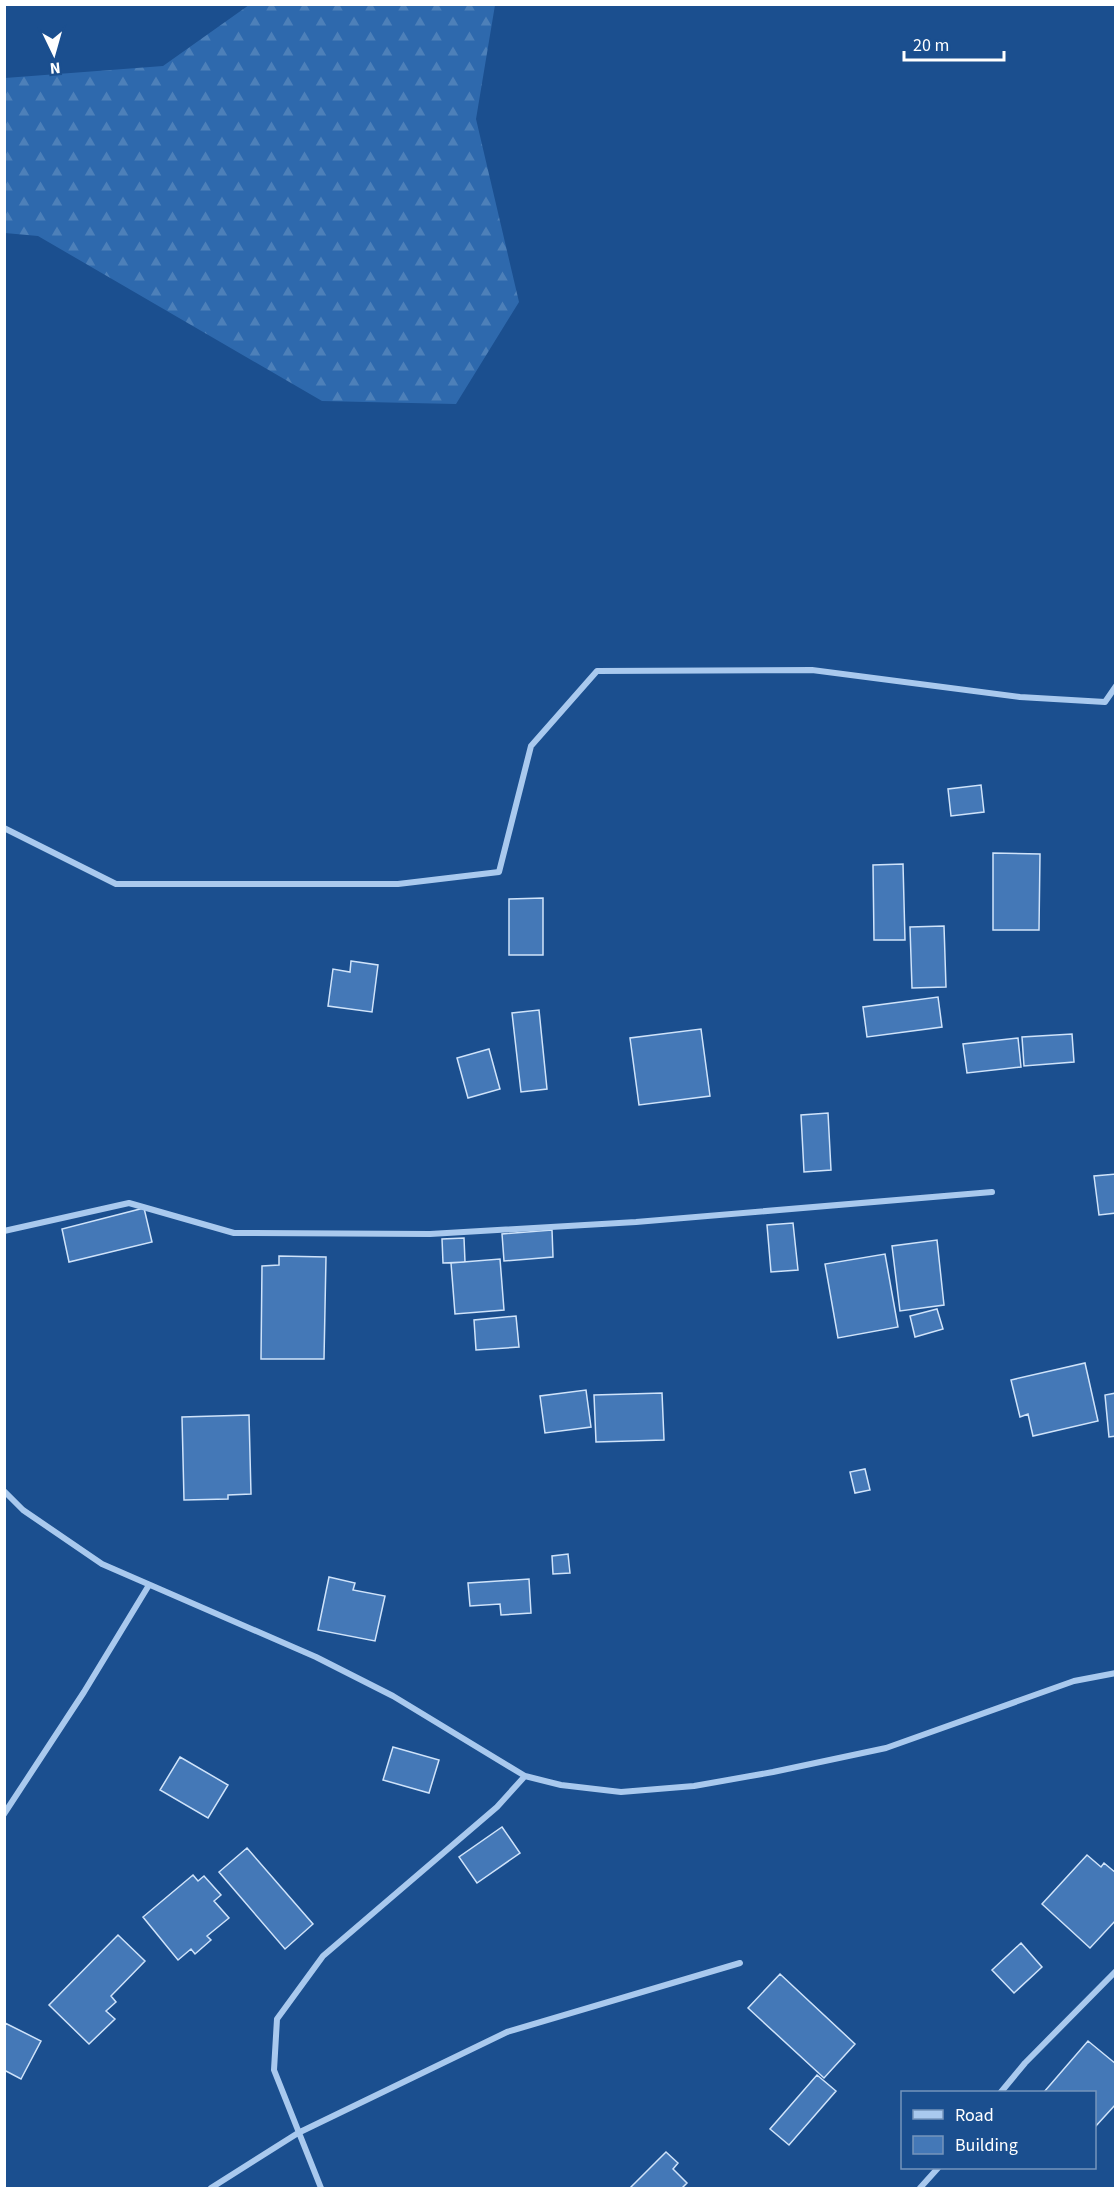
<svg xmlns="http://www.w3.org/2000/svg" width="1120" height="2193" font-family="'Source Sans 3',sans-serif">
	<defs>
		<pattern id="forest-firs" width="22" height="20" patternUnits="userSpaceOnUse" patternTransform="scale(1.5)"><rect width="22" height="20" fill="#2e69ad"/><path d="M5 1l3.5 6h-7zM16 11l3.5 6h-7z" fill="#4d80b9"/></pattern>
	</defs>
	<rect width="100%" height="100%" fill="#1b4f8f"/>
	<path fill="url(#forest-firs)" d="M 249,5 L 495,5 L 476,119 L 519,302 L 456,404 L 322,401 L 38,236 L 5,233 L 5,78 L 163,66 Z"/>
	<path fill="#4478b7" stroke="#cfe3fa" stroke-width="1.5" d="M 981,785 L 984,812 L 951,816 L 948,789 Z
		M 993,853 L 1040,854 L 1039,930 L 993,930 Z
		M 903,864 L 905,940 L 874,940 L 873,865 Z
		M 543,898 L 543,955 L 509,955 L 509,899 Z
		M 944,926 L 946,987 L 912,988 L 910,927 Z
		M 351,961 L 378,965 L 372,1012 L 328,1006 L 333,969 L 350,972 Z
		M 938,997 L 942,1027 L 867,1037 L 863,1007 Z
		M 539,1010 L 547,1089 L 521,1092 L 512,1013 Z
		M 701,1029 L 710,1096 L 639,1105 L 630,1038 Z
		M 1072,1034 L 1074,1062 L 1024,1066 L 1022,1037 Z
		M 1018,1038 L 1021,1067 L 967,1073 L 963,1044 Z
		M 489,1049 L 500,1089 L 468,1098 L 457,1058 Z
		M 828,1113 L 831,1170 L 804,1172 L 801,1115 Z
		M 1116,1174 L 1116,1213 L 1099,1215 L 1094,1176 Z
		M 144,1208 L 152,1242 L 69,1262 L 62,1229 Z
		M 793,1223 L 798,1270 L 771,1272 L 767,1225 Z
		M 552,1230 L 553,1257 L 504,1261 L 502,1234 Z
		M 464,1238 L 465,1262 L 443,1263 L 442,1239 Z
		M 937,1240 L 944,1305 L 900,1311 L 892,1246 Z
		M 885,1254 L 898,1327 L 838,1338 L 825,1264 Z
		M 279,1256 L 326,1257 L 324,1359 L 261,1359 L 262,1266 L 279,1265 Z
		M 500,1259 L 504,1310 L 455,1314 L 451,1263 Z
		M 937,1309 L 943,1329 L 915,1337 L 910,1316 Z
		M 516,1316 L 519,1347 L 476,1350 L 474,1320 Z
		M 1085,1363 L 1098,1421 L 1033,1436 L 1028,1414 L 1020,1417 L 1011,1380 Z
		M 586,1390 L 591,1427 L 545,1433 L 540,1396 Z
		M 662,1393 L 664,1440 L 596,1442 L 594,1395 Z
		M 1116,1393 L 1116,1436 L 1109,1437 L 1105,1395 Z
		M 249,1415 L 251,1494 L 228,1495 L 228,1499 L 184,1500 L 182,1417 Z
		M 865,1469 L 870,1490 L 855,1493 L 850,1472 Z
		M 568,1554 L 570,1573 L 553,1574 L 552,1556 Z
		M 329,1577 L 355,1583 L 353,1590 L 385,1596 L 375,1641 L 318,1630 Z
		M 529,1579 L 531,1613 L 501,1615 L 500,1604 L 470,1606 L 468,1583 Z
		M 393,1747 L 439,1760 L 429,1793 L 383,1780 Z
		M 180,1757 L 228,1785 L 208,1818 L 160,1790 Z
		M 502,1827 L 520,1853 L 477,1883 L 459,1857 Z
		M 247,1848 L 313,1924 L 285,1949 L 219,1872 Z
		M 1087,1855 L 1101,1867 L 1104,1863 L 1116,1873 L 1116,1920 L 1090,1948 L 1042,1904 Z
		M 193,1875 L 198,1881 L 204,1876 L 221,1895 L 214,1901 L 229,1918 L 207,1936 L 211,1940 L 195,1954 L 191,1949 L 178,1960 L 143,1917 Z
		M 118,1935 L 145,1961 L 111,1996 L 116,2002 L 106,2011 L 115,2019 L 89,2044 L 49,2005 Z
		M 1021,1943 L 1042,1967 L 1014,1993 L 992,1970 Z
		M 780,1974 L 855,2044 L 824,2078 L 748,2008 Z
		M 5,2023 L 41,2041 L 21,2079 L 4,2070 Z
		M 1088,2041 L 1116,2064 L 1116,2104 L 1094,2128 L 1094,2092 L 1044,2092 Z
		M 817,2075 L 836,2091 L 789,2145 L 770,2129 Z
		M 666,2152 L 678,2163 L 673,2169 L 687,2183 L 682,2188 L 630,2188 Z"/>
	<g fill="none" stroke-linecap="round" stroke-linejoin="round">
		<path stroke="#a9c9ee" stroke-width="6" d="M 4,828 L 116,884 L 398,884 L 499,872 L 531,746 L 597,671 L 812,670 L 1020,697 L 1105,702 L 1116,686
			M 4,1231 L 129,1203 L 234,1233 L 430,1234 L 636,1222 L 992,1192
			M 4,1491 L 23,1510 L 102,1564 L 316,1657 L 393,1696 L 525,1776 L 561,1785 L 621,1792 L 694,1786 L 773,1772 L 886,1748 L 1074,1681 L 1116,1673
			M 4,1814 L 84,1692 L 149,1585
			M 1001,2092 L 1025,2063 L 1116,1971
			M 211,2188 L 298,2133 L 507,2032 L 740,1963
			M 321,2188 L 274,2070 L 277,2019 L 323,1956 L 497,1807 L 525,1776
			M 920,2188 L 938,2168"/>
	</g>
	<rect width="1120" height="2193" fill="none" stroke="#ffffff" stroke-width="12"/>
	<rect x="901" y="2091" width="195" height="78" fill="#1b4f8f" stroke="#7695bc" stroke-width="1.5"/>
	<rect x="913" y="2110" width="30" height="9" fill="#a9c9ee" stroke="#7695bc" stroke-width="1.5"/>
	<text x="955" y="2121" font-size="18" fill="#ffffff">Road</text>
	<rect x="913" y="2136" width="30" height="18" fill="#4478b7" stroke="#7695bc" stroke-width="1.5"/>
	<text x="955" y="2151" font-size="18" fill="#ffffff">Building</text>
	<g transform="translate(54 54) rotate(175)" stroke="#1b4f8f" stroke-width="4.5" paint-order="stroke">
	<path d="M0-4.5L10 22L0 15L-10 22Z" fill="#ffffff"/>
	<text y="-9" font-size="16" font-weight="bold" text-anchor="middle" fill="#ffffff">N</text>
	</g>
	<path d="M904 51v9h100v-9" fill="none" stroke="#ffffff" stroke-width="3"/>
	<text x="913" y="51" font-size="18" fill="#ffffff" stroke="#1b4f8f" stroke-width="4.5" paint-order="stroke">20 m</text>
</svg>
